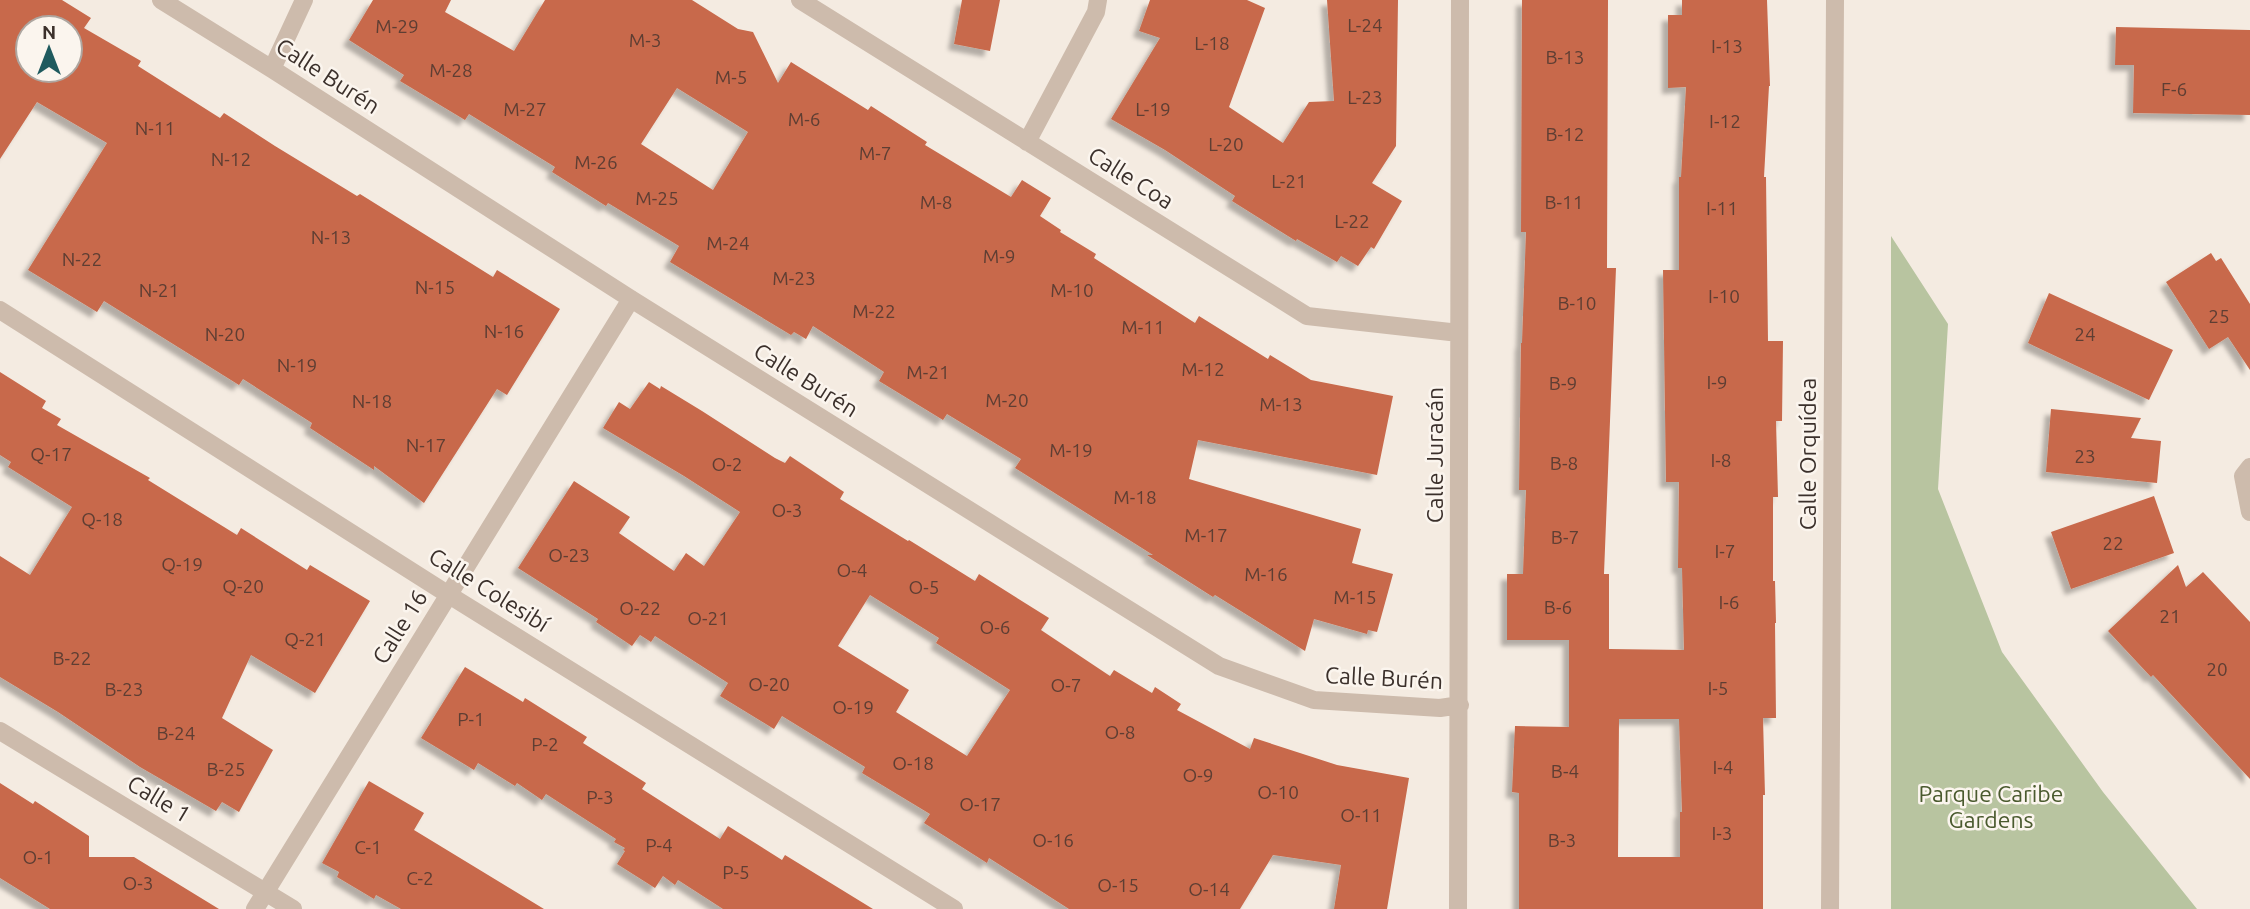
<svg xmlns="http://www.w3.org/2000/svg" width="2250" height="909" font-family="Ubuntu,sans-serif">
	<defs>
		<filter id="shadow"><feDropShadow dx="-6" dy="6" stdDeviation="2" flood-color="#0004"/></filter>
	</defs>
	<rect width="100%" height="100%" fill="#f4ebe1"/>
	<path fill="#b8c4a0" d="M 1891,236 L 1948,324 L 1938,489 L 2002,652 L 2103,792 L 2197,909 L 1891,909 Z"/>
	<path fill="#c8694b" fill-rule="evenodd" filter="url(#shadow)" d="M 0,0 L 62,0 L 91,18 L 84,28 L 141,61 L 138,66 L 220,118 L 224,113 L 275,146 L 357,196 L 360,194 L 493,277 L 497,270 L 560,309 L 507,395 L 497,389 L 424,503 L 374,466 L 374,470 L 310,428 L 312,423 L 243,379 L 239,385 L 104,301 L 97,312 L 28,270 L 107,143 L 37,102 L 0,159 ZM 28,28 L 70,28 L 70,70 L 28,70 Z
		M 373,0 L 451,0 L 445,12 L 514,51 L 545,0 L 692,0 L 738,29 L 753,32 L 778,83 L 791,62 L 868,110 L 871,106 L 927,142 L 925,145 L 1011,197 L 1022,180 L 1051,198 L 1040,216 L 1061,230 L 1060,232 L 1096,254 L 1094,258 L 1195,323 L 1199,316 L 1268,359 L 1270,355 L 1311,380 L 1393,396 L 1377,475 L 1198,440 L 1189,479 L 1361,529 L 1352,563 L 1393,574 L 1377,632 L 1368,630 L 1367,634 L 1314,619 L 1305,651 L 1215,595 L 1213,597 L 1147,555 L 1153,555 L 1015,468 L 1021,459 L 947,414 L 943,420 L 879,381 L 884,372 L 813,326 L 806,339 L 794,332 L 791,335 L 670,262 L 679,246 L 608,203 L 606,206 L 552,172 L 555,167 L 469,114 L 465,120 L 400,81 L 404,75 L 349,40 ZM 677,88 L 748,132 L 713,190 L 641,144 Z
		M 962,0 L 1000,0 L 990,51 L 954,44 Z
		M 1150,0 L 1247,0 L 1265,8 L 1229,107 L 1283,143 L 1309,102 L 1334,101 L 1327,0 L 1398,0 L 1396,146 L 1372,183 L 1402,201 L 1374,249 L 1371,247 L 1358,266 L 1341,256 L 1337,262 L 1297,239 L 1296,241 L 1232,201 L 1235,196 L 1165,150 L 1111,119 L 1160,38 L 1139,31 Z
		M 1522,0 L 1608,0 L 1607,268 L 1616,268 L 1604,574 L 1609,574 L 1609,649 L 1684,650 L 1682,568 L 1678,568 L 1679,482 L 1666,482 L 1663,270 L 1679,270 L 1679,177 L 1681,177 L 1686,87 L 1668,88 L 1668,15 L 1682,15 L 1682,0 L 1767,0 L 1770,86 L 1769,86 L 1764,177 L 1766,177 L 1768,341 L 1783,341 L 1782,421 L 1776,421 L 1778,497 L 1773,497 L 1773,581 L 1775,581 L 1776,623 L 1775,623 L 1776,718 L 1763,718 L 1765,795 L 1763,795 L 1763,909 L 1519,909 L 1519,793 L 1512,792 L 1515,726 L 1569,727 L 1569,640 L 1507,640 L 1507,574 L 1523,574 L 1526,490 L 1519,490 L 1521,343 L 1522,343 L 1526,232 L 1521,232 ZM 1619,719 L 1679,719 L 1682,812 L 1680,812 L 1680,857 L 1618,857 Z
		M 2116,27 L 2250,30 L 2250,115 L 2133,113 L 2134,65 L 2115,65 Z
		M 2211,253 L 2216,261 L 2221,258 L 2250,304 L 2250,370 L 2228,337 L 2209,349 L 2166,282 Z
		M 2049,293 L 2173,350 L 2149,400 L 2028,343 Z
		M 0,372 L 46,401 L 42,408 L 61,419 L 57,425 L 150,478 L 148,480 L 237,535 L 241,528 L 307,570 L 310,565 L 370,601 L 315,693 L 251,655 L 222,718 L 273,750 L 239,812 L 222,802 L 216,811 L 140,767 L 58,712 L 0,677 L 0,556 L 30,575 L 72,507 L 8,467 L 11,462 L 0,455 Z
		M 649,382 L 660,389 L 661,386 L 702,411 L 775,458 L 785,463 L 790,456 L 844,492 L 840,499 L 908,541 L 909,540 L 975,581 L 979,574 L 1049,618 L 1041,630 L 1110,676 L 1114,670 L 1152,693 L 1155,687 L 1181,704 L 1177,710 L 1250,749 L 1254,738 L 1337,765 L 1409,778 L 1387,909 L 1334,909 L 1341,865 L 1273,855 L 1240,909 L 1069,909 L 989,858 L 987,863 L 924,823 L 930,814 L 862,773 L 865,767 L 782,716 L 774,729 L 720,696 L 728,683 L 655,636 L 651,642 L 640,635 L 632,646 L 596,622 L 598,619 L 518,568 L 574,481 L 630,517 L 619,533 L 674,571 L 686,553 L 704,566 L 740,512 L 684,476 L 603,428 L 619,402 L 630,409 ZM 870,595 L 939,638 L 936,643 L 1010,690 L 967,756 L 896,712 L 909,690 L 838,646 Z
		M 2051,409 L 2141,418 L 2131,438 L 2161,441 L 2157,483 L 2046,472 Z
		M 2154,496 L 2174,553 L 2071,589 L 2051,532 Z
		M 2178,565 L 2186,587 L 2203,572 L 2250,622 L 2250,779 L 2153,675 L 2151,677 L 2108,631 Z
		M 465,667 L 523,702 L 525,698 L 587,737 L 583,743 L 646,783 L 642,789 L 720,839 L 728,826 L 782,860 L 785,855 L 873,909 L 723,909 L 678,880 L 675,885 L 663,876 L 655,888 L 617,864 L 625,851 L 623,850 L 625,848 L 614,842 L 616,839 L 546,794 L 542,800 L 517,783 L 515,786 L 478,763 L 474,770 L 421,738 Z
		M 369,781 L 424,813 L 414,830 L 544,909 L 401,909 L 376,895 L 374,899 L 337,877 L 339,872 L 322,863 Z
		M 0,783 L 33,804 L 35,801 L 89,836 L 89,857 L 134,857 L 219,909 L 50,909 L 0,878 Z"/>
	<g fill="none" stroke-linecap="round" stroke-linejoin="round">
		<path stroke="#cdbbac" stroke-width="18" d="M 161,0 L 272,69 L 631,299 L 1219,666 L 1314,700 L 1440,708 L 1460,705
			M 800,0 L 1307,316 L 1459,333
			M 272,69 L 304,0
			M 1027,142 L 1096,12 L 1098,0
			M 0,310 L 449,595 L 954,909
			M 2250,467 L 2243,476 L 2250,512
			M 0,731 L 293,909
			M 255,909 L 631,299
			M 1458,909 L 1460,0
			M 1830,909 L 1835,0"/>
	</g>
	<g text-anchor="middle" stroke-width="5" stroke-linejoin="round" paint-order="stroke">
		<g font-size="19" fill="#5e3e33">
			<text x="1365" y="32">L-24</text>
			<text x="397" y="33">M-29</text>
			<text x="645" y="47">M-3</text>
			<text x="1212" y="50">L-18</text>
			<text x="1727" y="53">I-13</text>
			<text x="1565" y="64">B-13</text>
			<text x="451" y="77">M-28</text>
			<text x="731" y="84">M-5</text>
			<text x="2174" y="96">F-6</text>
			<text x="1365" y="104">L-23</text>
			<text x="525" y="116">M-27</text>
			<text x="1153" y="116">L-19</text>
			<text x="804" y="126">M-6</text>
			<text x="1725" y="128">I-12</text>
			<text x="155" y="135">N-11</text>
			<text x="1565" y="141">B-12</text>
			<text x="1226" y="151">L-20</text>
			<text x="875" y="160">M-7</text>
			<text x="231" y="166">N-12</text>
			<text x="596" y="169">M-26</text>
			<text x="1289" y="188">L-21</text>
			<text x="657" y="205">M-25</text>
			<text x="936" y="209">M-8</text>
			<text x="1564" y="209">B-11</text>
			<text x="1722" y="215">I-11</text>
			<text x="1352" y="228">L-22</text>
			<text x="331" y="244">N-13</text>
			<text x="728" y="250">M-24</text>
			<text x="999" y="263">M-9</text>
			<text x="82" y="266">N-22</text>
			<text x="794" y="285">M-23</text>
			<text x="435" y="294">N-15</text>
			<text x="159" y="297">N-21</text>
			<text x="1072" y="297">M-10</text>
			<text x="1724" y="303">I-10</text>
			<text x="1577" y="310">B-10</text>
			<text x="874" y="318">M-22</text>
			<text x="2219" y="323">25</text>
			<text x="1143" y="334">M-11</text>
			<text x="504" y="338">N-16</text>
			<text x="225" y="341">N-20</text>
			<text x="2085" y="341">24</text>
			<text x="297" y="372">N-19</text>
			<text x="1203" y="376">M-12</text>
			<text x="928" y="379">M-21</text>
			<text x="1717" y="389">I-9</text>
			<text x="1563" y="390">B-9</text>
			<text x="1007" y="407">M-20</text>
			<text x="372" y="408">N-18</text>
			<text x="1281" y="411">M-13</text>
			<text x="426" y="452">N-17</text>
			<text x="1071" y="457">M-19</text>
			<text x="51" y="461">Q-17</text>
			<text x="2085" y="463">23</text>
			<text x="1721" y="467">I-8</text>
			<text x="1564" y="470">B-8</text>
			<text x="727" y="471">O-2</text>
			<text x="1135" y="504">M-18</text>
			<text x="787" y="517">O-3</text>
			<text x="102" y="526">Q-18</text>
			<text x="1206" y="542">M-17</text>
			<text x="1565" y="544">B-7</text>
			<text x="2113" y="550">22</text>
			<text x="1725" y="558">I-7</text>
			<text x="569" y="562">O-23</text>
			<text x="182" y="571">Q-19</text>
			<text x="852" y="577">O-4</text>
			<text x="1266" y="581">M-16</text>
			<text x="243" y="593">Q-20</text>
			<text x="924" y="594">O-5</text>
			<text x="1355" y="604">M-15</text>
			<text x="1729" y="609">I-6</text>
			<text x="1558" y="614">B-6</text>
			<text x="640" y="615">O-22</text>
			<text x="2170" y="623">21</text>
			<text x="708" y="625">O-21</text>
			<text x="995" y="634">O-6</text>
			<text x="305" y="646">Q-21</text>
			<text x="72" y="665">B-22</text>
			<text x="2217" y="676">20</text>
			<text x="769" y="691">O-20</text>
			<text x="1066" y="692">O-7</text>
			<text x="1718" y="695">I-5</text>
			<text x="124" y="696">B-23</text>
			<text x="853" y="714">O-19</text>
			<text x="471" y="726">P-1</text>
			<text x="1120" y="739">O-8</text>
			<text x="176" y="740">B-24</text>
			<text x="545" y="751">P-2</text>
			<text x="913" y="770">O-18</text>
			<text x="1723" y="774">I-4</text>
			<text x="226" y="776">B-25</text>
			<text x="1565" y="778">B-4</text>
			<text x="1198" y="782">O-9</text>
			<text x="1278" y="799">O-10</text>
			<text x="600" y="804">P-3</text>
			<text x="980" y="811">O-17</text>
			<text x="1361" y="822">O-11</text>
			<text x="1722" y="840">I-3</text>
			<text x="1053" y="847">O-16</text>
			<text x="1562" y="847">B-3</text>
			<text x="659" y="852">P-4</text>
			<text x="368" y="854">C-1</text>
			<text x="38" y="864">O-1</text>
			<text x="736" y="879">P-5</text>
			<text x="420" y="885">C-2</text>
			<text x="138" y="890">O-3</text>
			<text x="1118" y="892">O-15</text>
			<text x="1209" y="896">O-14</text>
		</g>
		<g font-size="23" fill="#3b302b" stroke="#fbf5ee">
			<text transform="translate(328 76) rotate(33)" y="8">Calle Burén</text>
			<text transform="translate(1131 178) rotate(32)" y="8">Calle Coa</text>
			<text transform="translate(806 380) rotate(32)" y="8">Calle Burén</text>
			<text transform="translate(1808 454) rotate(-90)" y="8">Calle Orquídea</text>
			<text transform="translate(1435 455) rotate(-90)" y="8">Calle Juracán</text>
			<text transform="translate(489 590) rotate(32)" y="8">Calle Colesibí</text>
			<text transform="translate(400 627) rotate(-58)" y="8">Calle 16</text>
			<text transform="translate(1384 678) rotate(3)" y="8">Calle Burén</text>
			<text transform="translate(159 799) rotate(31)" y="8">Calle 1</text>
		</g>
		<g font-size="23" fill="#4a5a2e" stroke="#fbf5ee">
			<text x="1991" y="802">Parque Caribe<tspan x="1991" dy="26">Gardens</tspan></text>
		</g>
	</g>
	<g transform="translate(49 49)"><circle r="33" fill="#fbf5ee" stroke="#aea6a0" stroke-width="2"/>
	<path d="M0-5L12 26L0 18L-12 26Z" fill="#1f5a5e"/>
	<text y="-10" font-size="19" font-weight="bold" text-anchor="middle" fill="#3b302b">N</text>
	</g>
</svg>
